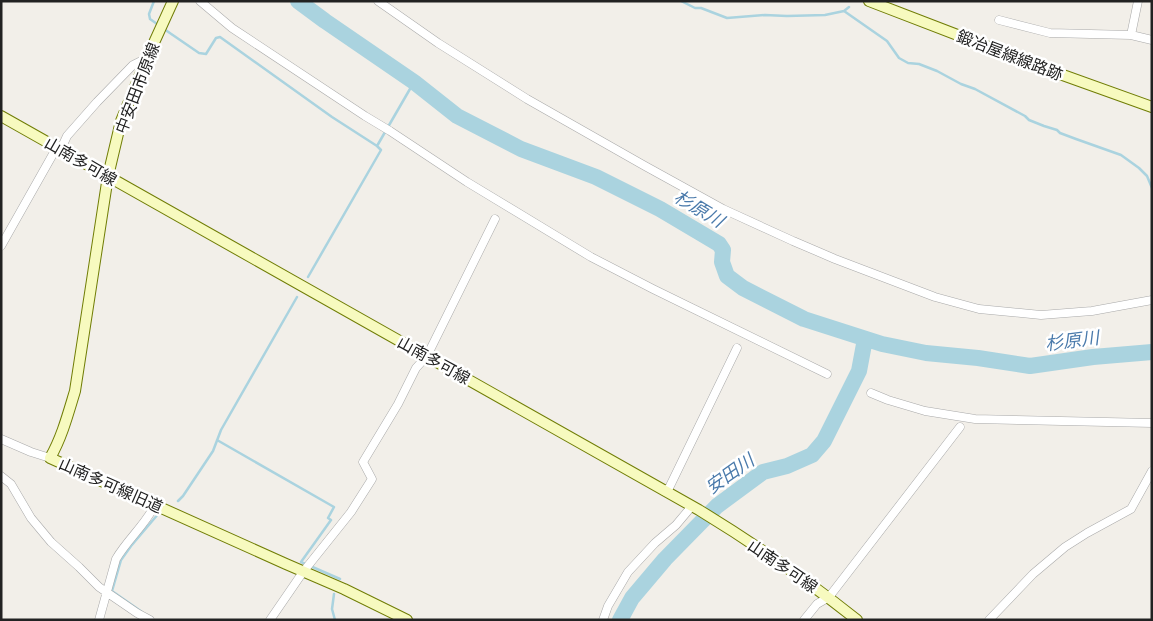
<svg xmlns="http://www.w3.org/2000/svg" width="1153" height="621" font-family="Poppins,'Noto Sans JP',sans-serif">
	<rect width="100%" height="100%" fill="#f2efe9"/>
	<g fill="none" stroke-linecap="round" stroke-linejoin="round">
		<path stroke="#aad3df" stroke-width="2.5" d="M 154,1 L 149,14 L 150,19 L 160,26
			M 681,1 L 695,8 L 701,8 L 727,18 L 765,15 L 787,16 L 825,15 L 844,11 L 849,7
			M 844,11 L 887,41 L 899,58 L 908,63 L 919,64 L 937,71 L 961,84 L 975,89 L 1025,116 L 1029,120 L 1044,126 L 1057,130 L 1060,133 L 1076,139 L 1121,155 L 1139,168 L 1147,176 L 1152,188
			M 164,29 L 199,53 L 206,54 L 216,38 L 220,37 L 332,117 L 377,146
			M 308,277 L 381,150 L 377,146 L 414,82
			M 217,440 L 334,507 L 328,518 L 331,520 L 301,562 L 340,579
			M 178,501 L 183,496 L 213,451 L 221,430 L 297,297
			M 334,594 L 332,609 L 335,620
			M 142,612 L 112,591 L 121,560 L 131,546 L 159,513"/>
		<path stroke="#aad3df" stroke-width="16" d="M 298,1 L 325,21 L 414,82 L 457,116 L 521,149 L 596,177 L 660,209 L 719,244 L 723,250 L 722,262 L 727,276 L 743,288 L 804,319 L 882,344 L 926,353 L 978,358 L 1030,366 L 1093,357 L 1152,352
			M 620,620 L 632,598 L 665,559 L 717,506 L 763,472 L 787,466 L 812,455 L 824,441 L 859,371 L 865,339"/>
		<defs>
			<path id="street" d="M 200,1 L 232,28 L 365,116 L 390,131 L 467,182 L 591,257 L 653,289 L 827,374
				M 378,1 L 438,43 L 527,99 L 645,166 L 723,209 L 793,241 L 835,259 L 935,297 L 979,309 L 1041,315 L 1092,311 L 1152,300
				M 999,20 L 1050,33 L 1131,35 L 1152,40
				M 1131,35 L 1138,1
				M 61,149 L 67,136 L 97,102 L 133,65 L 147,58
				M 1,246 L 57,147
				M 871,393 L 888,400 L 925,411 L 975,419 L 1152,423
				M 1,439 L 31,452 L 50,458
				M 1,476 L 11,484 L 31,518 L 51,542 L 79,567 L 99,587 L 137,613 L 150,620
				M 664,491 L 669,488 L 737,348
				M 99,620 L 116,559 C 127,540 145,525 155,505
				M 270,620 L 303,572 L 351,512 L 372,479 L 363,462 L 398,404 L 416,368 L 427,356 L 495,219
				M 603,620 L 608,606 L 628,572 L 655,543 L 676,525 L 692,506
				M 804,620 L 817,604 L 829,597 L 960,427
				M 989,620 L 1033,574 L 1065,547 L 1087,533 L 1131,509 L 1152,471"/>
			<path id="secondary" d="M 173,1 L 147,58 L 121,121 L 108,176 L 75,391 C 68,414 62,437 50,458 L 286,564 L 344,589 L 407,620
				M 869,1 L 1046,69 L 1152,107
				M 1,116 L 699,510 C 753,543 807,580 857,620"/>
		</defs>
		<use href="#street" stroke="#a9a9a9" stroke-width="9"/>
		<use href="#secondary" stroke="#707d05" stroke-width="12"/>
		<use href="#street" stroke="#fff" stroke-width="8"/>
		<use href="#secondary" stroke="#f7fabf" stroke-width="10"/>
	</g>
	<g text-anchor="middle" stroke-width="5" stroke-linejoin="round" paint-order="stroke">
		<g font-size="16" fill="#222" stroke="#fff">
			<text transform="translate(1010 55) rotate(21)" y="6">鍛冶屋線線路跡</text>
			<text transform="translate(137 88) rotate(-69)" y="6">中安田市原線</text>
			<text transform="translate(81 161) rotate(30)" y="6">山南多可線</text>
			<text transform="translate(434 360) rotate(29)" y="6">山南多可線</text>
			<text transform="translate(111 485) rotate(24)" y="6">山南多可線旧道</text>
			<text transform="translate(783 566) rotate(34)" y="6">山南多可線</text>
		</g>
		<g font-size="18" font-style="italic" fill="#4a7aab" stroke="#fff">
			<text transform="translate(699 209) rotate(31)" y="6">杉原川</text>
			<text transform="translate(1072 341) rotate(-7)" y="6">杉原川</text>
			<text transform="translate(730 474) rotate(-35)" y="6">安田川</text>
		</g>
	</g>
	<rect width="1153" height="621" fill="none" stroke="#222222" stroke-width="5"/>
</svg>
